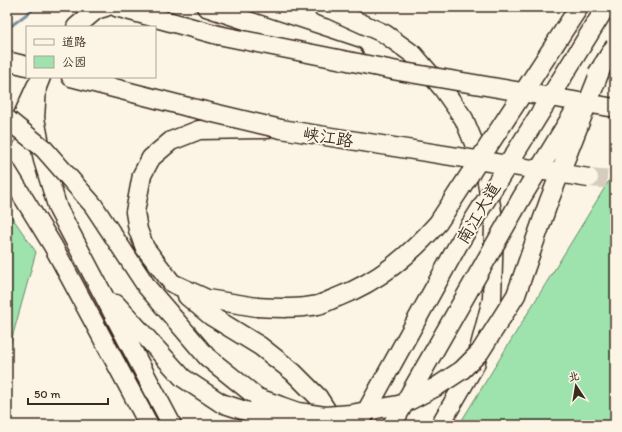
<svg xmlns="http://www.w3.org/2000/svg" width="622" height="432" font-family="Itim,'LXGW WenKai TC',sans-serif">
	<rect width="100%" height="100%" fill="#fcf5e5"/>
	<filter id="ink" filterUnits="userSpaceOnUse"><feTurbulence type="fractalNoise" baseFrequency=".025" numOctaves="2"/><feDisplacementMap in="SourceGraphic" scale="8" xChannelSelector="R" yChannelSelector="G"/><feConvolveMatrix kernelMatrix="1 2 1 2 8 2 1 2 1" color-interpolation-filters="sRGB"/></filter>
	<g filter="url(#ink)">
		<path fill="#9ee3ae" stroke="#6c8666" d="M 615,171 L 615,425 L 459,425 Z
			M 7,210 L 36,252 L 7,356 Z"/>
		<g fill="none" stroke-linecap="round" stroke-linejoin="round">
			<path stroke="#7e92a0" stroke-width="3" d="M 7,32 L 11,26 L 36,7"/>
			<path stroke="#d5ccbd" stroke-width="18" stroke-dasharray="18 9" stroke-linecap="butt" d="M 589,178 L 615,180"/>
			<defs>
				<path id="major" d="M 7,138 L 20,118 L 35,85"/>
				<path id="highway" d="M 116,7 L 218,35
					M 206,7 L 354,56
					M 322,7 L 332,10 L 385,34 L 414,55 L 443,89 L 464,119 L 485,170 L 494,224 L 492,299 L 475,365 L 440,425
					M 76,27 L 96,10 L 106,7
					M 7,61 L 27,66
					M 41,77 L 37,87 L 35,118 L 43,160 L 58,209 L 172,425
					M 71,77 L 188,107
					M 7,171 L 53,246 L 149,425
					M 93,205 L 147,287 L 184,330 L 207,357 L 258,398
					M 187,296 L 211,316 L 260,346 L 293,372 L 318,397 L 336,425
					M 116,304 L 183,378 L 221,403
					M 257,307 L 207,299 L 172,283 L 145,248 L 138,230 L 135,212 L 142,175 L 151,158 L 171,141 L 199,130 L 268,129"/>
			</defs>
			<use href="#major" stroke="#3b2a1e" stroke-width="18"/>
			<use href="#highway" stroke="#3b2a1e" stroke-width="21"/>
			<use href="#major" stroke="#fcf5e5" stroke-width="15"/>
			<use href="#highway" stroke="#fcf5e5" stroke-width="18"/>
			<defs>
				<path id="highway-bridge" d="M 218,35 L 398,71 L 615,108
					M 597,74 L 615,46
					M 188,107 L 281,129 L 589,178
					M 7,119 L 44,149 L 93,205
					M 257,307 C 277,308 298,309 318,305 C 325,303 332,299 338,297 C 379,281 409,256 438,223 L 579,7
					M 258,398 L 298,412 L 325,416 L 351,414 L 403,404 L 436,387 L 462,370 L 480,352 L 516,295 L 549,201 L 603,64
					M 221,403 L 258,415 L 298,420
					M 363,417 L 458,245 L 606,7
					M 392,425 L 522,197 L 579,104"/>
			</defs>
			<use href="#highway-bridge" stroke="#3b2a1e" stroke-width="21" stroke-linecap="butt"/>
			<use href="#highway-bridge" stroke="#fcf5e5" stroke-width="18"/>
		</g>
	</g>
	<g text-anchor="middle" stroke-width="4" stroke-linejoin="round" paint-order="stroke">
		<g font-size="17" fill="#3b2a1e" stroke="#fcf5e5">
			<text transform="translate(328 137) rotate(9)" y="6">峡江路</text>
			<text transform="translate(478 213) rotate(-59)" y="6">南江大道</text>
		</g>
	</g>
	<rect width="622" height="432" fill="none" stroke="#fcf5e5" stroke-width="24"/>
	<rect x="12" y="12" width="598" height="408" fill="none" stroke="#3b2a1e" stroke-width="1.5" filter="url(#ink)"/>
	<rect x="26" y="26" width="130" height="52" fill="#fcf5e5" stroke="#afa495"/>
	<rect x="34" y="39" width="20" height="6" fill="#fcf5e5" stroke="#afa495"/>
	<text x="62" y="46" font-size="12" fill="#3b2a1e">道路</text>
	<rect x="34" y="56" width="20" height="12" fill="#9ee3ae" stroke="#afa495"/>
	<text x="62" y="66" font-size="12" fill="#3b2a1e">公园</text>
	<g transform="translate(576 386) rotate(348)" stroke="#fcf5e5" stroke-width="3" paint-order="stroke">
	<path d="M0-3L7 15L0 10L-7 15Z" fill="#3b2a1e"/>
	<text y="-6" font-size="11" font-weight="bold" text-anchor="middle" fill="#3b2a1e">北</text>
	</g>
	<path d="M28 398v6h80v-6" fill="none" stroke="#3b2a1e" stroke-width="2"/>
	<text x="34" y="398" font-size="12" fill="#3b2a1e" stroke="#fcf5e5" stroke-width="3" paint-order="stroke">50 m</text>
</svg>
